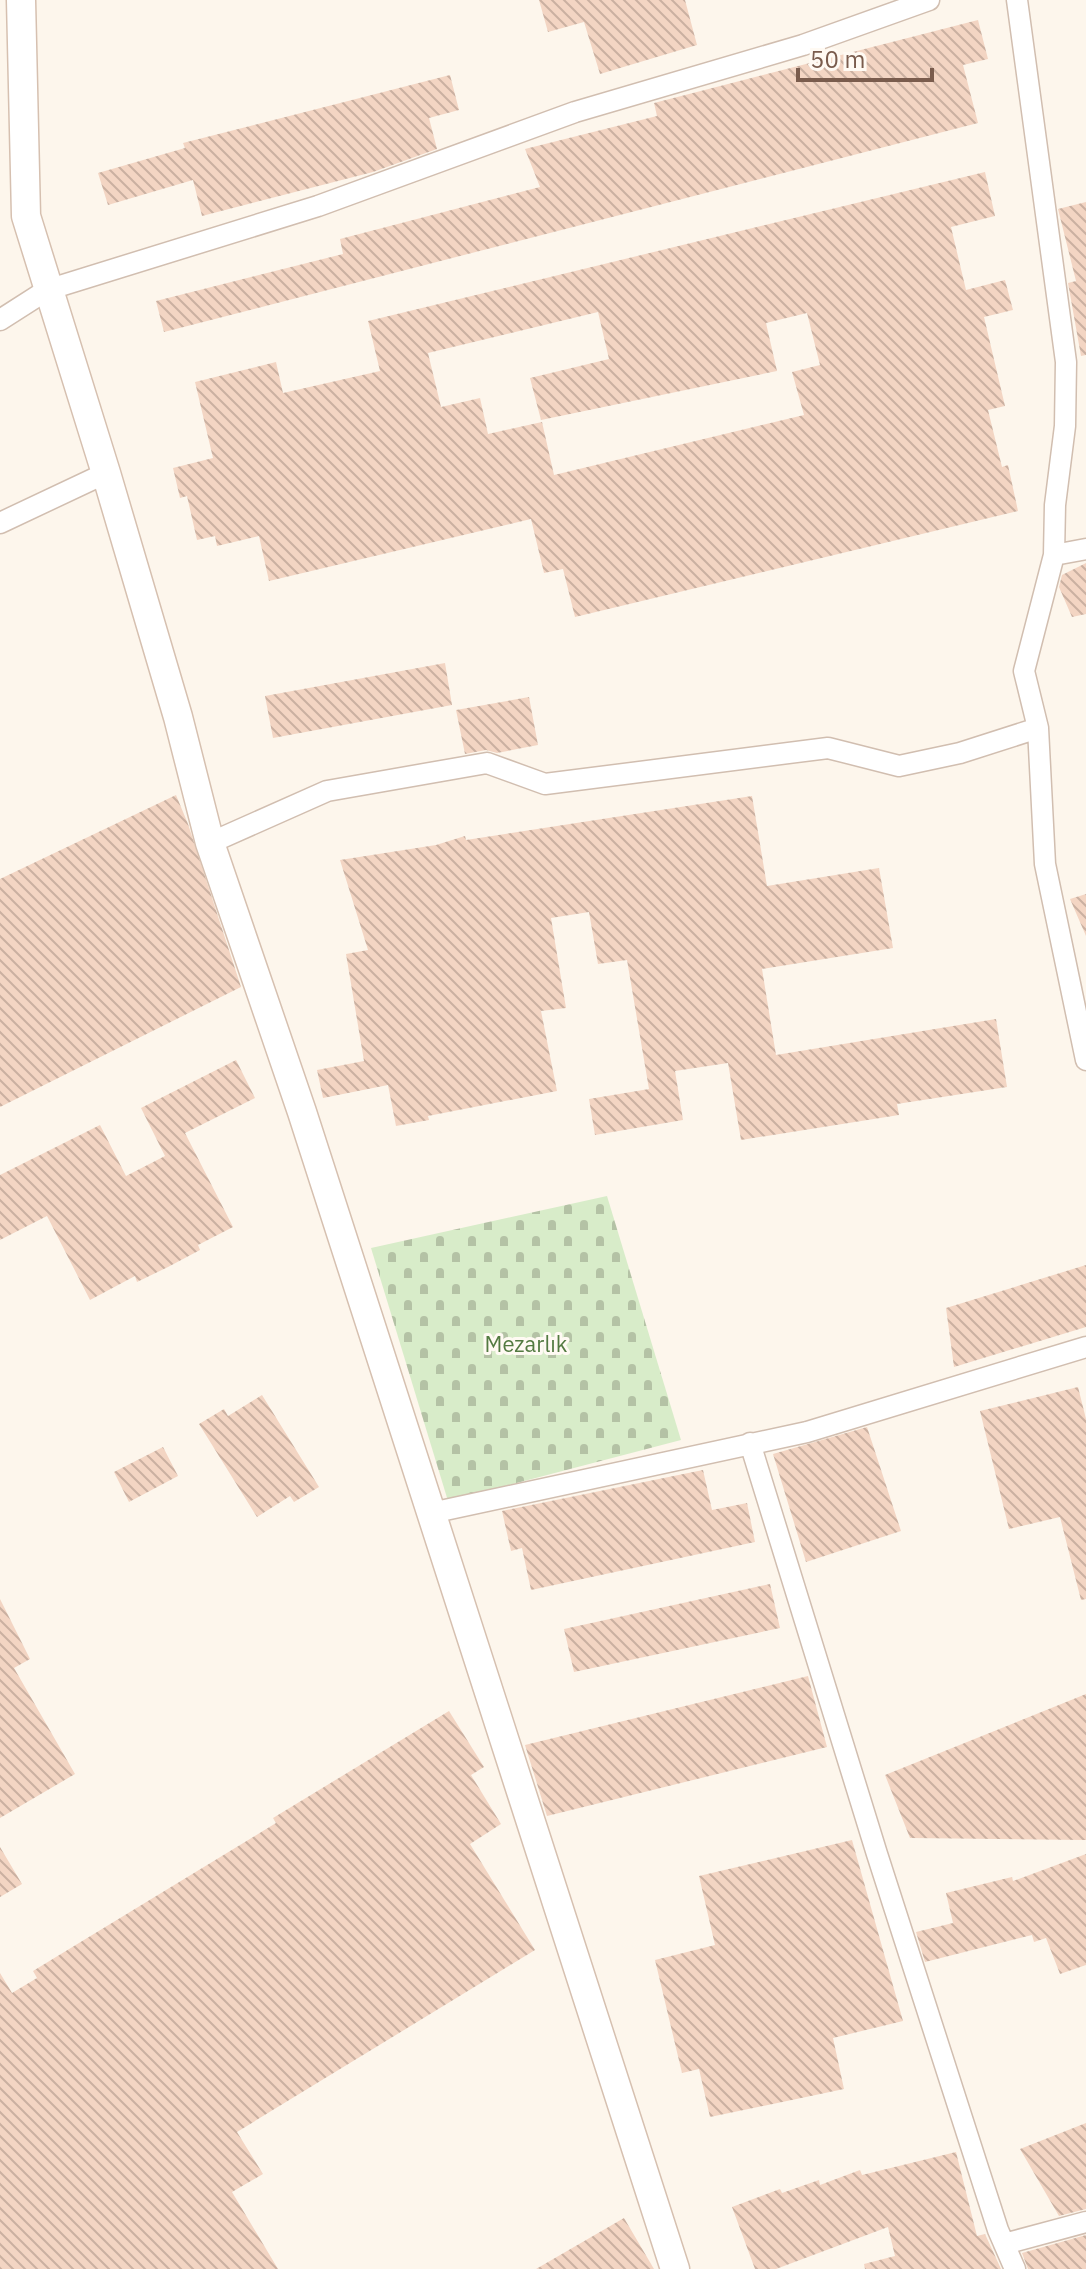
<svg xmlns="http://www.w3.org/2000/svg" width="1086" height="2269" font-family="'IBM Plex Sans',sans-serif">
	<defs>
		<pattern id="cemetery-stones" width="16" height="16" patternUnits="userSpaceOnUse" patternTransform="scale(2)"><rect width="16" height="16" fill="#d8ecc9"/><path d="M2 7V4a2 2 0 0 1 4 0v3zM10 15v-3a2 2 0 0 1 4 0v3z" fill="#b4c2a5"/></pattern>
		<pattern id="building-back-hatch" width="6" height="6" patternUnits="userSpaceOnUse" patternTransform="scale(2)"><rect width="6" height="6" fill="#f3d5c3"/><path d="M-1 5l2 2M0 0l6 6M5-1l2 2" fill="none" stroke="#cab0a1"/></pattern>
	</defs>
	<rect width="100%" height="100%" fill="#fdf6ec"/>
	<path fill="url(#cemetery-stones)" d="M 607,1196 L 681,1440 L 448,1501 L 371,1248 Z"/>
	<path fill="url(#building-back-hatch)" fill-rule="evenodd" d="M 539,0 L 685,0 L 697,45 L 600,74 L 584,22 L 548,32 Z
		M 978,20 L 988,59 L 963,65 L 978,123 L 164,332 L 156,301 L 343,254 L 340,239 L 540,187 L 525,149 L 657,116 L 654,103 Z
		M 450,75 L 459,110 L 429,118 L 437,149 L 373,172 L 202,216 L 193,180 L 108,205 L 98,173 L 185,148 L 183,143 Z
		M 985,172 L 995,216 L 951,227 L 966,290 L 1005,280 L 1013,310 L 984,317 L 1005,406 L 988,410 L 1002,467 L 1008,465 L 1018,511 L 575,617 L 563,569 L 544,573 L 531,519 L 269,581 L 259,536 L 217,546 L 215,536 L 197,540 L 187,496 L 180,498 L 173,468 L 213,458 L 195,382 L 276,362 L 283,393 L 380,371 L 368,321 ZM 598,312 L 609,359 L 530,378 L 541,420 L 777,371 L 766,323 L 807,313 L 820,365 L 792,372 L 804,415 L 554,475 L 542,422 L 488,434 L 480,398 L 441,407 L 428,353 Z
		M 1086,202 L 1086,355 L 1081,356 L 1068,283 L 1076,281 L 1058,209 Z
		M 1086,563 L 1086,614 L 1072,617 L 1059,587 L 1062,575 Z
		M 445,663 L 452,705 L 273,738 L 265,696 Z
		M 529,697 L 538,745 L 497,753 L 486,750 L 465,754 L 456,710 Z
		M 176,795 L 188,824 L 241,987 L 0,1107 L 0,879 Z
		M 752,796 L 767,886 L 879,868 L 893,948 L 762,969 L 776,1055 L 996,1019 L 1007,1087 L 897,1104 L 899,1115 L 741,1140 L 728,1063 L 675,1071 L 683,1120 L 595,1135 L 589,1099 L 649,1089 L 627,960 L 598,964 L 589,912 L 551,918 L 566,1008 L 541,1011 L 557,1091 L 428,1116 L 429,1120 L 396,1126 L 388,1085 L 323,1098 L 317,1070 L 364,1061 L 346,954 L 368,950 L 340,860 L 436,845 L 465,836 L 466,840 Z
		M 1086,894 L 1086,936 L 1070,899 Z
		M 236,1060 L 255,1098 L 185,1133 L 233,1227 L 198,1245 L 200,1250 L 168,1267 L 137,1282 L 135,1276 L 90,1300 L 47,1216 L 0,1240 L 0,1175 L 100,1125 L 126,1176 L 165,1156 L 141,1108 Z
		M 1086,1265 L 1086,1327 L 954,1367 L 946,1308 Z
		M 1078,1387 L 1086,1419 L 1086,1599 L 1081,1600 L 1060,1517 L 1009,1529 L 980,1411 Z
		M 262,1395 L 319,1487 L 294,1502 L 290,1496 L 257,1517 L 199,1424 L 224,1409 L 228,1416 Z
		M 867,1427 L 901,1531 L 806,1562 L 773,1454 Z
		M 163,1447 L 178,1476 L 129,1502 L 114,1472 Z
		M 703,1470 L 712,1510 L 747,1503 L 755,1542 L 531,1590 L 522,1548 L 511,1551 L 502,1511 Z
		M 770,1584 L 780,1628 L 574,1672 L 564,1629 Z
		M 0,1599 L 30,1659 L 14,1668 L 75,1774 L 0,1818 Z
		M 808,1676 L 827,1747 L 547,1816 L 525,1745 Z
		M 1086,1694 L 1086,1840 L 910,1838 L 885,1775 Z
		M 449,1711 L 484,1767 L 471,1775 L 501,1824 L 470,1844 L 535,1950 L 237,2132 L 263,2174 L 232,2192 L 278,2269 L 0,2269 L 0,1973 L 12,1993 L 37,1978 L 33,1971 L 276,1823 L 273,1818 Z
		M 852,1840 L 903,2021 L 833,2038 L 844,2089 L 710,2117 L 699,2069 L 682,2073 L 655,1960 L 715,1945 L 699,1876 Z
		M 0,1847 L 22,1884 L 0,1897 Z
		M 1086,1854 L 1086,1965 L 1060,1974 L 1046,1938 L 1034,1942 L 1032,1935 L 925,1962 L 916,1932 L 953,1923 L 946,1893 L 1012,1877 L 1013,1881 Z
		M 1086,2123 L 1086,2209 L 1059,2216 L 1020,2149 Z
		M 956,2152 L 977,2236 L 985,2234 L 1001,2269 L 865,2269 L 864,2264 L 895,2256 L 888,2227 L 776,2269 L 755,2269 L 732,2207 L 780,2189 L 782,2193 L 819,2180 L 820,2185 L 860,2170 L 862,2175 Z
		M 624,2218 L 654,2269 L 536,2269 Z
		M 1086,2235 L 1086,2269 L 1028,2269 L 1022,2253 Z"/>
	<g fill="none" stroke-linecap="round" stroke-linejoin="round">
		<defs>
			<path id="street" d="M 1017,0 L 1066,362 L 1065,426 L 1055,505 L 1054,555 L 1024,671 L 1038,728 L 1045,864 L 1086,1060
				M 0,320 L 47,290 L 318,206 L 575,112 L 803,45 L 929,0
				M 0,523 L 106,473
				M 1054,555 L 1086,549
				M 210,843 L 327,791 L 487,763 L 545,784 L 828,748 L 899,766 L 960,753 L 1038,728
				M 750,1443 L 877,1854 L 998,2230 L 1015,2269
				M 431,1513 L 807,1432 L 1086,1347
				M 1004,2244 L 1086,2222"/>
			<path id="secondary" d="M 21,0 L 26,216 L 106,473 L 178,717 L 210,843 L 302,1112 L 675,2269"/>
		</defs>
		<use href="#street" stroke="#d1beb0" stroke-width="23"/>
		<use href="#secondary" stroke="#d6c0b0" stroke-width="31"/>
		<use href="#street" stroke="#fff" stroke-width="20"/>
		<use href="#secondary" stroke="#fff" stroke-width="28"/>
	</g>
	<g text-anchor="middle" stroke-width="6" stroke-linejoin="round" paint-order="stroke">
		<g font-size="22" fill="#537a41" stroke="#fffaf3">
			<text x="526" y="1352">Mezarlık</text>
		</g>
	</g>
	<path d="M798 68v12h134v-12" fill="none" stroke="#7a5c4d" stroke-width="4"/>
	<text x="810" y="68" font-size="24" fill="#7a5c4d" stroke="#fffaf3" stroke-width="6" paint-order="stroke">50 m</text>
</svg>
